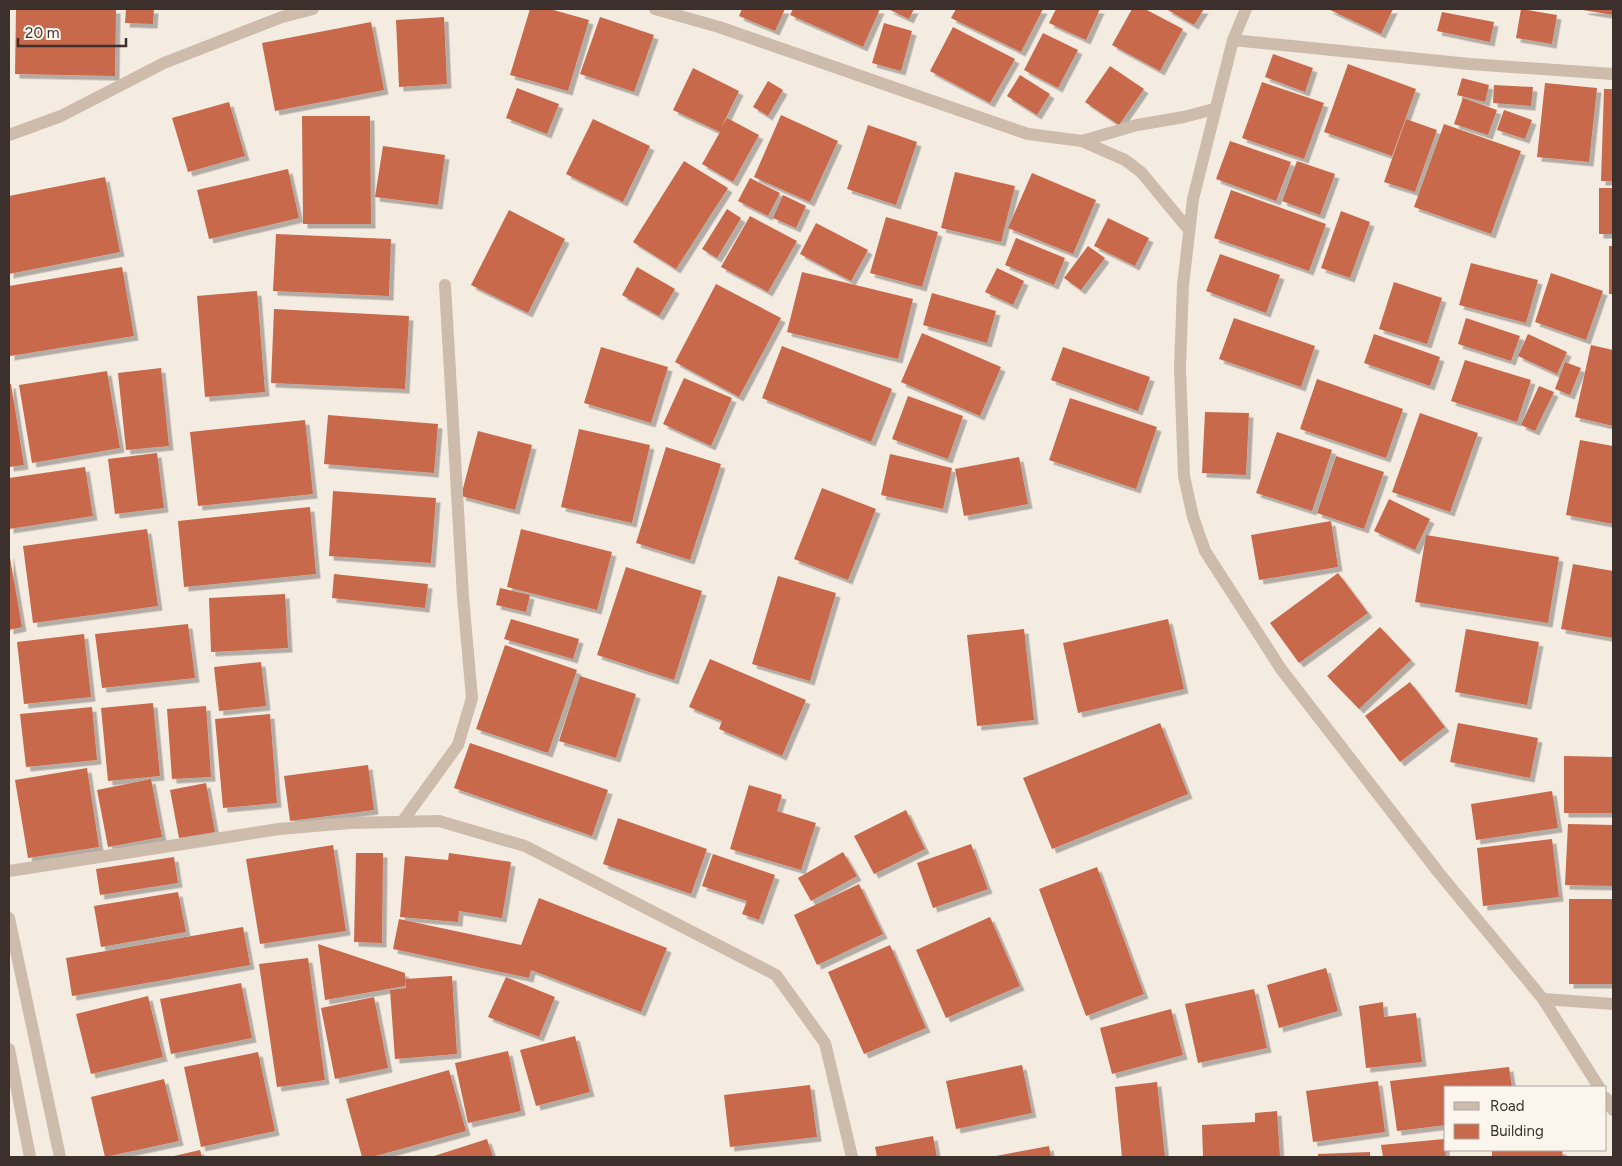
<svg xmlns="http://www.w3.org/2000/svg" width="1622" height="1166" font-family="Figtree,sans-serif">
	<defs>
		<filter id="shadow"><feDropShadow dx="4.5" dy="4.5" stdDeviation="0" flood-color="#0004"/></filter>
	</defs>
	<rect width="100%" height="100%" fill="#f4ebe1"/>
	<path fill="#c8694b" filter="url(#shadow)" d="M 16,9 L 116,9 L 115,76 L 15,74 Z
		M 126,9 L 154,9 L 153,24 L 125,23 Z
		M 530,9 L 550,9 L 589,20 L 568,91 L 510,75 Z
		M 742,9 L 785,9 L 775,31 L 739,16 Z
		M 793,9 L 880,9 L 863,47 L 790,15 Z
		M 888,9 L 914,9 L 909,19 Z
		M 956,9 L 1043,9 L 1021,52 L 951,18 Z
		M 1056,9 L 1100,9 L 1086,40 L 1049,23 Z
		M 1132,9 L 1145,9 L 1183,29 L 1160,71 L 1112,45 Z
		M 1166,9 L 1204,9 L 1194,25 Z
		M 1328,9 L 1393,9 L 1381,34 Z
		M 1521,9 L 1557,15 L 1552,44 L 1516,38 Z
		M 1584,9 L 1613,9 L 1613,15 L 1583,10 Z
		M 1442,12 L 1494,22 L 1490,42 L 1437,31 Z
		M 444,17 L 447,84 L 399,87 L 396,20 Z
		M 600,17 L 654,35 L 634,92 L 580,74 Z
		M 371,22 L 384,90 L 275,111 L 262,43 Z
		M 884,23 L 912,31 L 901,71 L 872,63 Z
		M 953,27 L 1015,59 L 990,103 L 930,71 Z
		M 1043,33 L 1078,50 L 1058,88 L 1024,70 Z
		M 1273,54 L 1313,68 L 1305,92 L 1265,77 Z
		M 1348,64 L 1416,89 L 1392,156 L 1324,132 Z
		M 1110,66 L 1144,89 L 1119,125 L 1085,102 Z
		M 693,68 L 739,91 L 721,128 L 727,118 L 759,135 L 733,182 L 702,164 L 720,132 L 673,110 Z
		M 1020,75 L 1050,94 L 1037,115 L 1007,96 Z
		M 1462,78 L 1489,85 L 1485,102 L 1457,95 Z
		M 768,81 L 783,90 L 768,116 L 753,107 Z
		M 1262,82 L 1324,103 L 1304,159 L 1242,138 Z
		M 1545,83 L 1597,88 L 1589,162 L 1537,157 Z
		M 1494,85 L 1533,87 L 1531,106 L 1493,103 Z
		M 517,88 L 559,104 L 547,134 L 506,118 Z
		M 1604,89 L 1613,89 L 1613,181 L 1601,181 Z
		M 1463,98 L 1497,110 L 1488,135 L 1454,124 Z
		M 229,102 L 245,156 L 188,172 L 172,118 Z
		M 1504,110 L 1532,120 L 1525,139 L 1497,130 Z
		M 781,115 L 838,141 L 810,202 L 754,177 Z
		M 302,116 L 370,116 L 371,224 L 303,224 Z
		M 593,119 L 650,146 L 623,202 L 566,174 Z
		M 1406,119 L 1437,130 L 1415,192 L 1384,182 Z
		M 1444,124 L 1521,151 L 1491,234 L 1414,207 Z
		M 868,125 L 917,142 L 896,205 L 847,189 Z
		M 1230,141 L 1291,162 L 1276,201 L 1216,179 Z
		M 383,146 L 445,155 L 438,205 L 375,197 Z
		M 684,161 L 728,188 L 676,269 L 633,242 Z
		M 1297,161 L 1335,174 L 1320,215 L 1282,201 Z
		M 288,169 L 299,218 L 209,239 L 197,190 Z
		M 955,172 L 1015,186 L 1001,242 L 941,228 Z
		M 1032,173 L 1096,200 L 1073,254 L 1008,228 Z
		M 105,177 L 120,252 L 9,274 L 9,196 Z
		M 750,178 L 780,193 L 768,216 L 738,201 Z
		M 1599,188 L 1613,188 L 1613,234 L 1599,234 Z
		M 1231,190 L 1326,224 L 1309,271 L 1214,238 Z
		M 783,195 L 806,206 L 796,228 L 773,218 Z
		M 727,209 L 741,218 L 717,258 L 702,249 Z
		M 509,210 L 565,239 L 528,313 L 471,285 Z
		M 1341,211 L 1370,222 L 1350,278 L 1321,268 Z
		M 750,216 L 797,241 L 768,292 L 721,267 Z
		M 886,217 L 938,232 L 922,287 L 870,273 Z
		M 1108,218 L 1149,238 L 1135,266 L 1094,246 Z
		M 816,223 L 868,250 L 851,281 L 800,254 Z
		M 276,234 L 391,239 L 389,296 L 273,291 Z
		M 1016,238 L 1065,258 L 1054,285 L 1005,265 Z
		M 1088,246 L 1105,258 L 1081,290 L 1064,278 Z
		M 1609,246 L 1613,246 L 1613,294 L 1609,294 Z
		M 1220,254 L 1280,275 L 1266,313 L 1206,291 Z
		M 1471,263 L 1538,280 L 1526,323 L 1459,305 Z
		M 122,267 L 134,336 L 10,356 L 9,286 Z
		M 637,267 L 675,289 L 659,316 L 622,295 Z
		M 997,268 L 1024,281 L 1013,305 L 985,292 Z
		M 802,272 L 913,299 L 898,359 L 787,332 Z
		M 1551,273 L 1603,291 L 1586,340 L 1535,322 Z
		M 1394,282 L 1442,298 L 1427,344 L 1379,329 Z
		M 716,284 L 781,318 L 739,397 L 675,362 Z
		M 257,291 L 265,392 L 205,397 L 197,296 Z
		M 932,293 L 996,311 L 987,343 L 923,325 Z
		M 274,309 L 409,316 L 405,389 L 271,383 Z
		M 1234,318 L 1315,346 L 1301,387 L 1219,359 Z
		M 1466,318 L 1520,336 L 1511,361 L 1458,344 Z
		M 922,333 L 1001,367 L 980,416 L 901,382 Z
		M 1374,334 L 1440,357 L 1430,386 L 1364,363 Z
		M 1528,334 L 1567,352 L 1557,374 L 1518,356 Z
		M 1591,345 L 1613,350 L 1613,426 L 1575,417 Z
		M 782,346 L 892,389 L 871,442 L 762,398 Z
		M 601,347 L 668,367 L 651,423 L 584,403 Z
		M 1063,347 L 1150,377 L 1138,411 L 1051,380 Z
		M 1465,360 L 1531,380 L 1517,422 L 1451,401 Z
		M 1565,362 L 1581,368 L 1570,395 L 1555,389 Z
		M 161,368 L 169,446 L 126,450 L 118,373 Z
		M 107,371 L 120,448 L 32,463 L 19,385 Z
		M 684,378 L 732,398 L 711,446 L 663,424 Z
		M 1317,379 L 1403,409 L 1386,458 L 1300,429 Z
		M 9,384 L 11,384 L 24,465 L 9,467 Z
		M 1539,386 L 1554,392 L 1535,431 L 1521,425 Z
		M 908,396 L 963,416 L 948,459 L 892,439 Z
		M 1070,398 L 1157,427 L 1136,489 L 1049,460 Z
		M 1205,412 L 1249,413 L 1246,475 L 1202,473 Z
		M 1420,413 L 1478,433 L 1450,512 L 1392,492 Z
		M 328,415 L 438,424 L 434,473 L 324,464 Z
		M 305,420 L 313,494 L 198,506 L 190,432 Z
		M 579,429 L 650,445 L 632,523 L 561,507 Z
		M 478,431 L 532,445 L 515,510 L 461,496 Z
		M 1277,432 L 1332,450 L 1312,511 L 1256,493 Z
		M 1580,440 L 1613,446 L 1613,524 L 1566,515 Z
		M 666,447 L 721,464 L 690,560 L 636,543 Z
		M 157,453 L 164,508 L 115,514 L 108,459 Z
		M 890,454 L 952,468 L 943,509 L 881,495 Z
		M 1336,456 L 1384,472 L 1364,529 L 1317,513 Z
		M 1019,457 L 1028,504 L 964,516 L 955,469 Z
		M 85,467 L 93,516 L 9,529 L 9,478 Z
		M 822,488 L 876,509 L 848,580 L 794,559 Z
		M 333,491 L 436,498 L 431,563 L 329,556 Z
		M 1389,499 L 1430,519 L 1415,550 L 1374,531 Z
		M 310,507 L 316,574 L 184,587 L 178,521 Z
		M 1331,521 L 1338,567 L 1259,580 L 1251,535 Z
		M 147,529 L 158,606 L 33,623 L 23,546 Z
		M 521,529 L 612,552 L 597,610 L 507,587 Z
		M 1426,535 L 1559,557 L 1548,623 L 1415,602 Z
		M 9,552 L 22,627 L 9,630 Z
		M 1573,564 L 1613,571 L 1613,638 L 1561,629 Z
		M 626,567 L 702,591 L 674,680 L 597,655 Z
		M 1338,573 L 1368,613 L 1299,663 L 1270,623 Z
		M 334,574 L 428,584 L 425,608 L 332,598 Z
		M 778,576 L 836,593 L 810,681 L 752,664 Z
		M 500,588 L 530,595 L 526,612 L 496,605 Z
		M 285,594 L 288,648 L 211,652 L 209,598 Z
		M 511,619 L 579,639 L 573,659 L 504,639 Z
		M 1168,619 L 1184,689 L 1078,713 L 1063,643 Z
		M 188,624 L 195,678 L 102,688 L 95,634 Z
		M 1380,627 L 1411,660 L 1359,709 L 1327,676 Z
		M 1024,629 L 1034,720 L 977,726 L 967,635 Z
		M 1466,629 L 1539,642 L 1527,705 L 1455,692 Z
		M 84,634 L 91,697 L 24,704 L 17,642 Z
		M 505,645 L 577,670 L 548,753 L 476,729 Z
		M 710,659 L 806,700 L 782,756 L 719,729 L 722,721 L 689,707 Z
		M 261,662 L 266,706 L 219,711 L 214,667 Z
		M 580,676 L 636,694 L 616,758 L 559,741 Z
		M 1410,682 L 1445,727 L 1400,762 L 1365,716 Z
		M 153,703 L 160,776 L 108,781 L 101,708 Z
		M 206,706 L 211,777 L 172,779 L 167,709 Z
		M 92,707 L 97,760 L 26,767 L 20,714 Z
		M 270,714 L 277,803 L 223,808 L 215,719 Z
		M 1160,723 L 1188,794 L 1052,849 L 1023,778 Z
		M 1458,723 L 1538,738 L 1530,778 L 1450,762 Z
		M 470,743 L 608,790 L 592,836 L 454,788 Z
		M 1564,756 L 1613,757 L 1613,813 L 1564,813 Z
		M 368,765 L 374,810 L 290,821 L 284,776 Z
		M 87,768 L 99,847 L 28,858 L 15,780 Z
		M 151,779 L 162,837 L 108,847 L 97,790 Z
		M 206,783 L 215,832 L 179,838 L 170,790 Z
		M 749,785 L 782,795 L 777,811 L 816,823 L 801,870 L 730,849 Z
		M 1552,791 L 1558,828 L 1476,840 L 1471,804 Z
		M 906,810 L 925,849 L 874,874 L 854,836 Z
		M 618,818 L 707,849 L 691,894 L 603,864 Z
		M 1568,824 L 1613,825 L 1613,886 L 1565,885 Z
		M 1552,839 L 1559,897 L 1483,906 L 1477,848 Z
		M 971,844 L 988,889 L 933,908 L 917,863 Z
		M 333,845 L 346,931 L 260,944 L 246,859 Z
		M 843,852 L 857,876 L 811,901 L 798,878 Z
		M 356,853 L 383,853 L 382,943 L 354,942 Z
		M 449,853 L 511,862 L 502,918 L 459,911 L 458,922 L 400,917 L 405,856 L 448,860 Z
		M 713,854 L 775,875 L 759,920 L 742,914 L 747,901 L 702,886 Z
		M 174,857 L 178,883 L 100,895 L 96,869 Z
		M 1097,867 L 1144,994 L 1086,1016 L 1039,889 Z
		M 859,884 L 883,934 L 817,965 L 794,915 Z
		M 178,892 L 186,932 L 101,947 L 94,906 Z
		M 539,898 L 667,948 L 641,1012 L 531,970 L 529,978 L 393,949 L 399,919 L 521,945 Z
		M 1569,899 L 1613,899 L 1613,984 L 1569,984 Z
		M 990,917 L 1020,986 L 946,1018 L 916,950 Z
		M 243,927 L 250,965 L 72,996 L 66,958 Z
		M 318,944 L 405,973 L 405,986 L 325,1000 Z
		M 890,945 L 926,1028 L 864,1054 L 828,972 Z
		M 308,958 L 325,1080 L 277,1087 L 259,964 Z
		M 1326,968 L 1338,1011 L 1279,1028 L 1267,985 Z
		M 452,976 L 457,1054 L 395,1059 L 390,990 L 406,988 L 405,979 Z
		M 506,977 L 555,997 L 539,1037 L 488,1017 Z
		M 241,983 L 252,1038 L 171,1054 L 160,999 Z
		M 1254,989 L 1267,1048 L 1198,1063 L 1185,1004 Z
		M 148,996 L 163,1057 L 91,1074 L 76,1014 Z
		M 374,997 L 388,1068 L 335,1079 L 321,1008 Z
		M 1383,1002 L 1384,1017 L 1416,1013 L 1422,1062 L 1366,1068 L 1359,1006 Z
		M 1171,1009 L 1183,1055 L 1112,1074 L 1100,1028 Z
		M 575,1036 L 590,1092 L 536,1106 L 520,1050 Z
		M 508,1051 L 521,1111 L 468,1123 L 455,1063 Z
		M 258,1052 L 275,1131 L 201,1147 L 184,1067 Z
		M 1022,1065 L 1032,1113 L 956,1129 L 946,1081 Z
		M 1509,1067 L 1512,1087 L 1446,1087 L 1446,1125 L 1397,1131 L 1390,1081 Z
		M 449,1070 L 466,1131 L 372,1157 L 362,1157 L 346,1099 Z
		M 164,1079 L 179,1141 L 105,1157 L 91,1097 Z
		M 1378,1081 L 1385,1132 L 1313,1142 L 1306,1091 Z
		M 1157,1082 L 1165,1157 L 1122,1157 L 1115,1087 Z
		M 810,1085 L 817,1137 L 730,1147 L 724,1095 Z
		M 1277,1111 L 1280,1157 L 1203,1157 L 1202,1125 L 1255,1122 L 1255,1113 Z
		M 933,1136 L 937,1157 L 877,1157 L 875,1147 Z
		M 487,1139 L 493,1157 L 431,1157 Z
		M 1444,1139 L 1446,1157 L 1383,1157 L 1381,1145 Z
		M 1049,1146 L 1051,1157 L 996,1157 L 996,1156 Z
		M 200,1150 L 202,1157 L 174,1157 L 174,1156 Z
		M 1492,1150 L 1562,1150 L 1563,1157 L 1492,1157 Z
		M 1370,1152 L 1370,1157 L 1318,1157 L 1318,1154 Z"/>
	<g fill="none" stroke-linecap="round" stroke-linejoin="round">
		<path stroke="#cdbbac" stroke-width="12" d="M 655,9 L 719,27 L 1028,134 L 1082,141 L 1137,125 L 1184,117 L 1214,109
			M 1246,9 L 1233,40 L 1193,199 L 1183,285 L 1180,368 L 1184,476 L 1193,517 L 1205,551 L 1281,669 L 1439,873 L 1543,999 L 1599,1087
			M 1233,40 L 1470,64 L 1613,74
			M 9,135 L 61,116 L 164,63 L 282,17 L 313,9
			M 1082,141 L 1125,160 L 1141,172 L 1189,230
			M 402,822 L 458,745 L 472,698 L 463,597 L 445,285
			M 9,871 L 279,829 L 350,823 L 439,821 L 525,846 L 776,975 L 825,1043 L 852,1157
			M 9,918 L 60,1157
			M 1543,999 L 1613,1004
			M 9,1049 L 30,1157
			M 1606,1098 L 1613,1110"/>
	</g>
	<rect width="1622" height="1166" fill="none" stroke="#3b302b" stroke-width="20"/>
	<rect x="1444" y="1086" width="162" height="65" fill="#fbf5ee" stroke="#aea6a0"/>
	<rect x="1454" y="1102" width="25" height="8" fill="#cdbbac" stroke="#aea6a0"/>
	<text x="1490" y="1111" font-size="15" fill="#3b302b">Road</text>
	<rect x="1454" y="1124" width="25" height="15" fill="#c8694b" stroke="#aea6a0"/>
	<text x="1490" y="1136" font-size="15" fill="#3b302b">Building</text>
	<path d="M18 38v8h108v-8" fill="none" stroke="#3b302b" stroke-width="2.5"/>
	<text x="25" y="38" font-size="15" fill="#3b302b" stroke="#fbf5ee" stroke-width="4" paint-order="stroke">20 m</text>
</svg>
